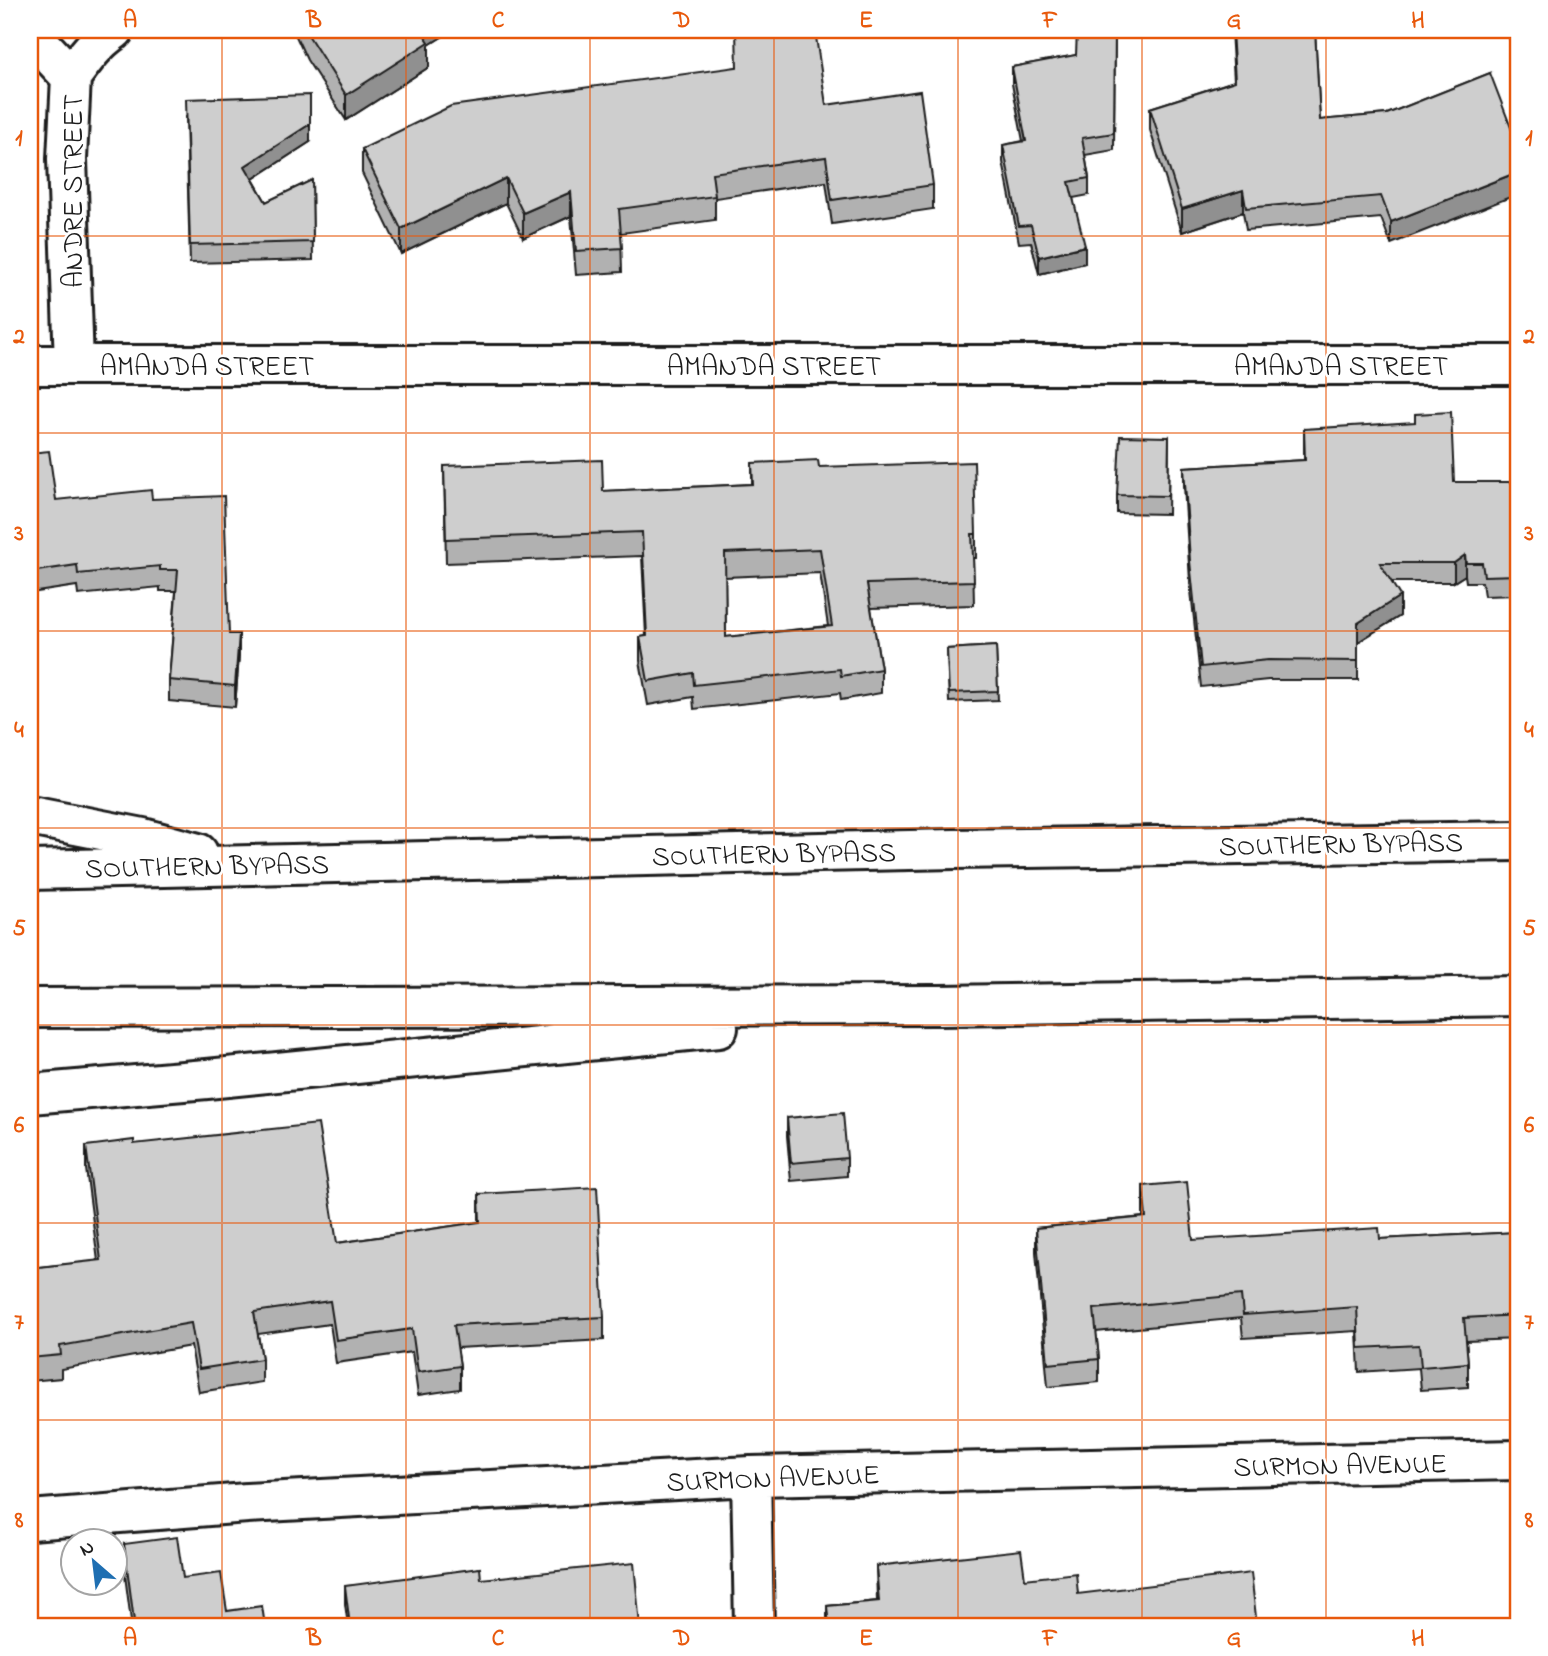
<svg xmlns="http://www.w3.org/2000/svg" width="1548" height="1656" font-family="'Indie Flower',sans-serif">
	<rect width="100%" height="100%" fill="#fff"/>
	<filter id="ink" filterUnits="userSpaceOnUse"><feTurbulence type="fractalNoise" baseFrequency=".0143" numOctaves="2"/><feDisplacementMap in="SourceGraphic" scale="14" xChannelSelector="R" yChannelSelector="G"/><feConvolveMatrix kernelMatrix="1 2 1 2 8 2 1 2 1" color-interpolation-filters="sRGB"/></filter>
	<g filter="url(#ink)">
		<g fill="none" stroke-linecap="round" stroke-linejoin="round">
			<defs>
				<path id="minor" d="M 30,33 L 71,77 L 67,159 L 74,365
					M 71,77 C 84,59 95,43 114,30
					M 751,1476 L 754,1626
					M 30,1520 L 247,1503 L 751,1476 L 1518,1460"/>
				<path id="tertiary" d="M 30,365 L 1518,365"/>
				<path id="motorway" d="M 30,816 L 143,838 L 198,853
					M 30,870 L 954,849 L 1518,841
					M 30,1008 L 939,1005 L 1518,996
					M 30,1094 L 207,1079 L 718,1028"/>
			</defs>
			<use href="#minor" stroke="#1c1c1c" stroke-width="44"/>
			<use href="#tertiary" stroke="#1c1c1c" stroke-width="44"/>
			<use href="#motorway" stroke="#1c1c1c" stroke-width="44"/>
			<use href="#minor" stroke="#fff" stroke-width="38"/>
			<use href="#tertiary" stroke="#fff" stroke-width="38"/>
			<use href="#motorway" stroke="#fff" stroke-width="38"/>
		</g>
		<path fill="#b1b1b1" stroke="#1c1c1c" stroke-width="2" fill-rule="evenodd" d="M 295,30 L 453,30 L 429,45 L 429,67 L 346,120 L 307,60 L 295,34 Z
			M 1115,30 L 1114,150 L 1085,155 L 1089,178 L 1089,195 L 1073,198 L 1085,263 L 1039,274 L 1031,242 L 1019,243 L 1003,162 L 1003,145 L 1023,141 L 1012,84 L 1012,67 L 1076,55 Z
			M 1231,30 L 1315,30 L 1320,120 L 1387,114 L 1490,73 L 1391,244 L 1381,218 L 1246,230 L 1243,212 L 1182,232 L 1150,130 L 1150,108 L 1234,81 Z
			M 1508,30 L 1518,30 L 1518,41 L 1510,41 Z
			M 736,67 L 826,105 L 933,185 L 933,209 L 832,224 L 826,182 L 715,198 L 715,220 L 621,233 L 622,272 L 576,275 L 571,216 L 523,238 L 506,203 L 401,254 L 362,173 L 362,149 Z
			M 186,117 L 310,142 L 253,179 L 266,202 L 312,180 L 313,260 L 190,263 Z
			M 1304,429 L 1454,482 L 1518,482 L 1518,595 L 1484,596 L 1482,582 L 1466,582 L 1465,575 L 1454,582 L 1392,582 L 1400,616 L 1358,642 L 1358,680 L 1268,680 L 1201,687 L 1190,581 L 1184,486 L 1184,467 L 1304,460 Z
			M 1169,437 L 1168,514 L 1117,513 L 1117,495 Z
			M 30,453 L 56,500 L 152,499 L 229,634 L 239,655 L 235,707 L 169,701 L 169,680 L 176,591 L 160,591 L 160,587 L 78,595 L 77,586 L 30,593 Z
			M 752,463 L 819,467 L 976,534 L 976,558 L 973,558 L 974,605 L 871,608 L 881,669 L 881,693 L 841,700 L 840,693 L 694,709 L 693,697 L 648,705 L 640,661 L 640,637 L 646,636 L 642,556 L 446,563 L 444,466 L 603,491 L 752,484 ZM 820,573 L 828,626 L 726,637 L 725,577 Z
			M 996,646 L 998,700 L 949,702 L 947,649 Z
			M 787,1118 L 847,1158 L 847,1176 L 791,1181 L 787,1136 Z
			M 134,1144 L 337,1243 L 479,1222 L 479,1194 L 604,1317 L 604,1340 L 457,1348 L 460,1366 L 460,1389 L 418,1395 L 412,1352 L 336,1363 L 330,1324 L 258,1334 L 262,1359 L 262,1382 L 199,1392 L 191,1346 L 61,1369 L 61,1378 L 30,1381 L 30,1268 L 98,1261 L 86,1169 L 86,1146 Z
			M 1143,1186 L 1193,1240 L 1380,1239 L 1518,1232 L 1518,1339 L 1466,1341 L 1468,1363 L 1468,1387 L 1421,1390 L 1419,1368 L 1359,1372 L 1357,1331 L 1243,1338 L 1241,1318 L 1096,1332 L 1099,1359 L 1099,1382 L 1048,1387 L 1036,1252 L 1036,1228 L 1143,1217 Z
			M 124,1544 L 183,1578 L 227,1611 L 131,1621 L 124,1568 Z
			M 876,1566 L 1025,1579 L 1078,1594 L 1257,1626 L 827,1626 L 827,1606 L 877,1601 Z
			M 481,1579 L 640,1626 L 348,1626 L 345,1604 L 345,1586 Z"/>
		<path fill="#909090" stroke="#1c1c1c" stroke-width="2" d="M 419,30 L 453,30 L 429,45 L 429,67 L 346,120 L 346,95 Z
			M 310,124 L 310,142 L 245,184 L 245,166 Z
			M 1518,172 L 1518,194 L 1391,244 L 1391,222 Z
			M 506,178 L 506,203 L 401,254 L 401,229 Z
			M 1243,190 L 1243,212 L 1182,232 L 1182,209 Z
			M 571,192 L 571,216 L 523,238 L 523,213 Z
			M 1085,246 L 1085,263 L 1039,274 L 1039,257 Z
			M 1465,555 L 1465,575 L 1454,582 L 1454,563 Z
			M 1400,596 L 1400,616 L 1358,642 L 1358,680 L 1358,623 Z
			M 239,634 L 239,655 L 235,707 L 235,686 Z"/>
		<path fill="#cecece" stroke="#1c1c1c" stroke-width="2" fill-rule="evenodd" d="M 305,30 L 421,30 L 429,42 L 346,95 Z
			M 736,30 L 815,30 L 826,105 L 920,91 L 933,185 L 832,200 L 826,157 L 712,173 L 715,196 L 619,209 L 622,248 L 576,251 L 571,192 L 523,213 L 506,178 L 401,229 L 362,149 L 451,106 L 737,67 Z
			M 1077,30 L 1115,30 L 1114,133 L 1082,138 L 1089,178 L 1069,182 L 1085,246 L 1039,257 L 1031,225 L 1019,226 L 1003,145 L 1026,141 L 1012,67 L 1076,55 Z
			M 1232,30 L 1315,30 L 1320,120 L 1387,114 L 1490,73 L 1518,146 L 1518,172 L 1391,222 L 1381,196 L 1246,208 L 1243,190 L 1182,209 L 1150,108 L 1235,81 Z
			M 310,95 L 310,124 L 245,166 L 266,202 L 312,180 L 313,242 L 190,245 L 186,99 Z
			M 1451,412 L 1454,482 L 1518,482 L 1518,575 L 1484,576 L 1482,563 L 1466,563 L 1465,555 L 1454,563 L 1380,563 L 1400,596 L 1358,623 L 1358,661 L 1268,660 L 1201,667 L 1190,561 L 1184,467 L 1305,460 L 1304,429 L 1415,422 L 1415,414 Z
			M 1120,436 L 1169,437 L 1168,496 L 1117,495 Z
			M 49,451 L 56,500 L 151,490 L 152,499 L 224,496 L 229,634 L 239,634 L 235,686 L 169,680 L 178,570 L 160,570 L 160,566 L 78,574 L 77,565 L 30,572 L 30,453 Z
			M 602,460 L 603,491 L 753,484 L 752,463 L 818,460 L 819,467 L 974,462 L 976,534 L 972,534 L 974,581 L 867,584 L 881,669 L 841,676 L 840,669 L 694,685 L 693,673 L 648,681 L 640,637 L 647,636 L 642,532 L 446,539 L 444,466 ZM 820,549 L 832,626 L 726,637 L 725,553 Z
			M 996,646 L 998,691 L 949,693 L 947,649 Z
			M 843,1113 L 847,1158 L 791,1163 L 787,1118 Z
			M 318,1124 L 337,1243 L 480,1222 L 479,1194 L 597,1187 L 604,1317 L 454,1325 L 460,1366 L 418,1372 L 412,1329 L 336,1340 L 330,1301 L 254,1312 L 262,1359 L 199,1369 L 191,1323 L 60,1346 L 61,1355 L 30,1358 L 30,1268 L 101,1260 L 86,1146 L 134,1140 L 134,1144 Z
			M 1187,1182 L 1193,1240 L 1379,1228 L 1380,1239 L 1518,1232 L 1518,1315 L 1464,1318 L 1468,1363 L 1421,1367 L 1419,1345 L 1359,1348 L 1357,1307 L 1243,1315 L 1241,1295 L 1094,1309 L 1099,1359 L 1048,1364 L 1036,1228 L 1146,1217 L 1143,1186 Z
			M 177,1537 L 183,1578 L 221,1573 L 227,1611 L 262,1606 L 265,1626 L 107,1626 L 134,1621 L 124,1544 Z
			M 1021,1550 L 1025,1579 L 1076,1573 L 1078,1594 L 1251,1573 L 1257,1626 L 829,1626 L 827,1606 L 879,1601 L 876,1566 Z
			M 634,1563 L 640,1626 L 350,1626 L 345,1586 L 480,1568 L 481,1579 Z
			M 34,1617 L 36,1626 L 30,1626 L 30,1618 Z"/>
	</g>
	<path fill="none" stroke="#e8590c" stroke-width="2" stroke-opacity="0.55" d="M 222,30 L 222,1626M 406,30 L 406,1626M 590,30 L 590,1626M 774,30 L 774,1626M 958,30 L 958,1626M 1142,30 L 1142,1626M 1326,30 L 1326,1626M 30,236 L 1518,236M 30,433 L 1518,433M 30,631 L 1518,631M 30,828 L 1518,828M 30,1025 L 1518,1025M 30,1223 L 1518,1223M 30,1420 L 1518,1420"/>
	<g text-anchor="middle" stroke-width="5" stroke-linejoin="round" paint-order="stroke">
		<g font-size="28" fill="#1c1c1c" stroke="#fff">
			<text transform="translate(72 191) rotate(-90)" y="10">ANDRE STREET</text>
			<text x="207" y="375">AMANDA STREET</text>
			<text x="774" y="375">AMANDA STREET</text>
			<text x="1341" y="375">AMANDA STREET</text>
			<text transform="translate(1341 843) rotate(-1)" y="10">SOUTHERN BYPASS</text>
			<text transform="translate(774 853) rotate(-1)" y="10">SOUTHERN BYPASS</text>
			<text transform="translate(207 865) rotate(-1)" y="10">SOUTHERN BYPASS</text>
			<text transform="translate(1340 1464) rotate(-1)" y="10">SURMON AVENUE</text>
			<text transform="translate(773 1477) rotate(-2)" y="10">SURMON AVENUE</text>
		</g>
	</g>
	<rect width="1548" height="1656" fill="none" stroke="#fff" stroke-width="77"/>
	<g transform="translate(94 1562) rotate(332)"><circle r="33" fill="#ffffff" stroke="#a4a4a4" stroke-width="2"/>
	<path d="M0-5L12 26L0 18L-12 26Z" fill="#1f6fb2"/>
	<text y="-10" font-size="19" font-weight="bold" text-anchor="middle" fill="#1c1c1c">N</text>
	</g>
	<rect x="38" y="38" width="1472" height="1580" fill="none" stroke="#e8590c" stroke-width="2.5"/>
	<g font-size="23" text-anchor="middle" font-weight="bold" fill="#e8590c">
		<text x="130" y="27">A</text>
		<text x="314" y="27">B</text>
		<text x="498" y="27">C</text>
		<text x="682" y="27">D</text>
		<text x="866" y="27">E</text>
		<text x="1050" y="27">F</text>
		<text x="1234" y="27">G</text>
		<text x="1418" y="27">H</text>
		<text x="19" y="145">1</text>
		<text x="1529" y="145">1</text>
		<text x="19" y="343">2</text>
		<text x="1529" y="343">2</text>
		<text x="19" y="540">3</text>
		<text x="1529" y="540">3</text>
		<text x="19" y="737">4</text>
		<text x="1529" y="737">4</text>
		<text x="19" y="935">5</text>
		<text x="1529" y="935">5</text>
		<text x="19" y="1132">6</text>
		<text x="1529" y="1132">6</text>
		<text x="19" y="1329">7</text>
		<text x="1529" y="1329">7</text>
		<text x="19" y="1527">8</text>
		<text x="1529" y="1527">8</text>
		<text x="130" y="1645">A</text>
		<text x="314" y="1645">B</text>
		<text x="498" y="1645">C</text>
		<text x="682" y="1645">D</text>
		<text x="866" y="1645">E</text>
		<text x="1050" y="1645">F</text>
		<text x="1234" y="1645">G</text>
		<text x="1418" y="1645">H</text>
	</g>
</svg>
